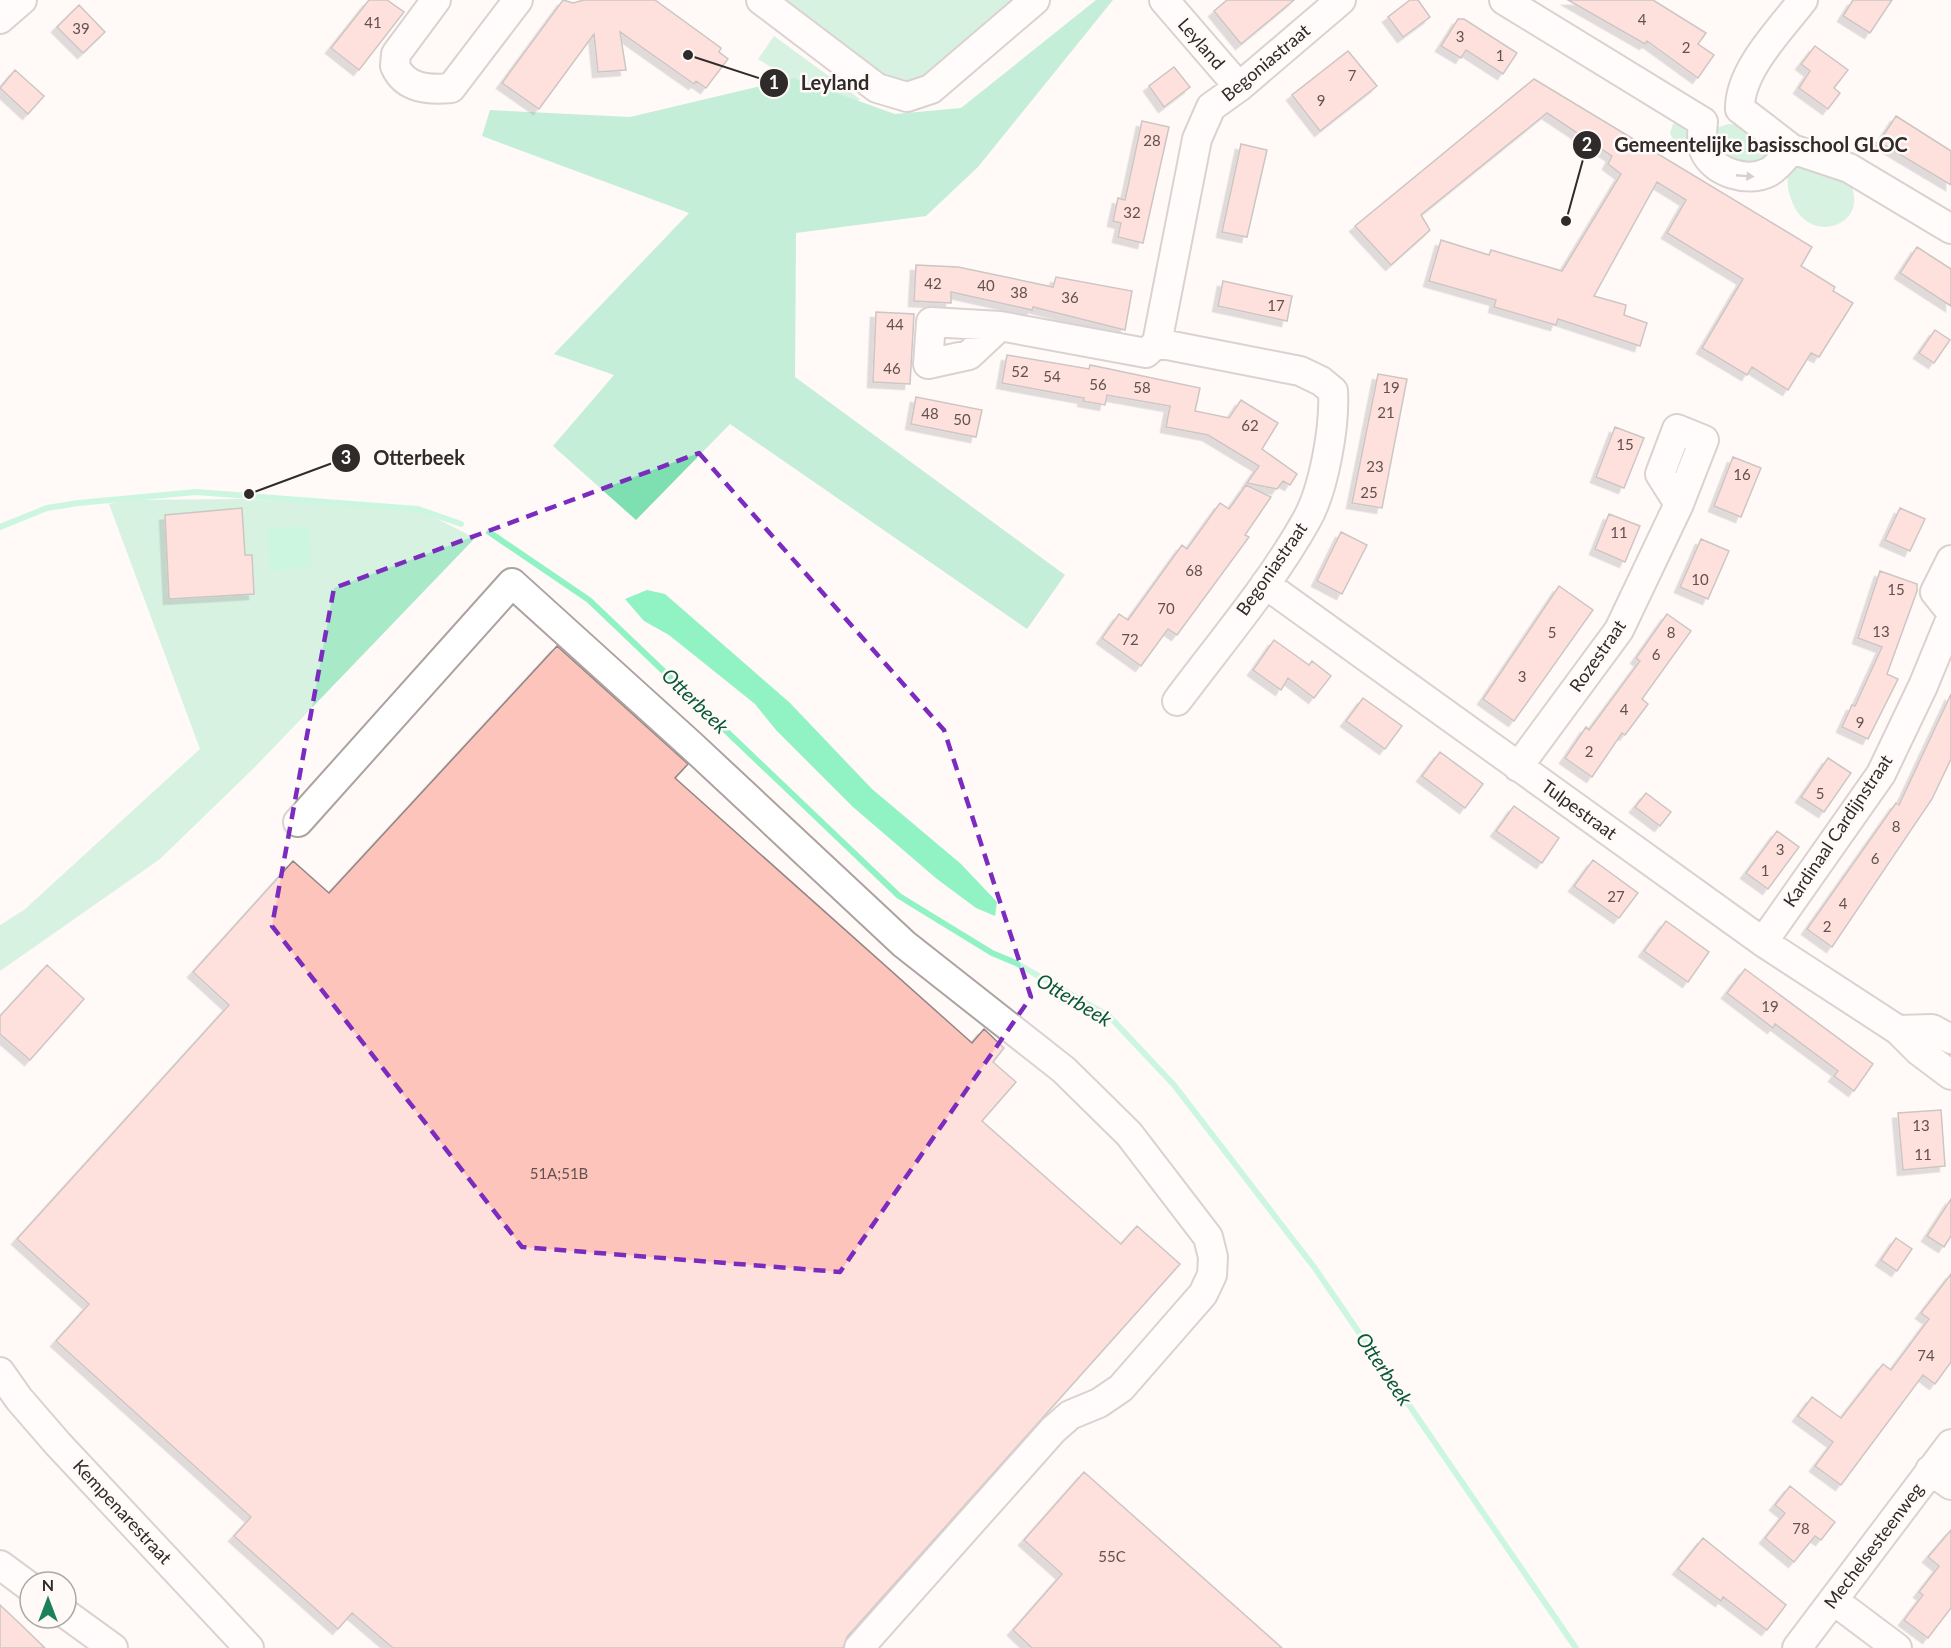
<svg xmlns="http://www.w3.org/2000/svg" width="1951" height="1648" font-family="Lato,sans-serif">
	<defs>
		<filter id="shadow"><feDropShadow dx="-5.5" dy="5.5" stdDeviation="0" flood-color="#0004"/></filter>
	</defs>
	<rect width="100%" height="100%" fill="#fff9f8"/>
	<path fill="#a8e9c8" d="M 785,0 L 1018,0 L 931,76 L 908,82 L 887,77 Z
		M 774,36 L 860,99 L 847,116 L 758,59 Z
		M 1680,121 L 1690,125 L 1691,149 L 1687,151 L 1676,145 L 1670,133 L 1673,124 Z
		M 1728,124 C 1745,124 1767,142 1770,158 L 1760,167 L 1723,159 L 1714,137 L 1719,127 Z
		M 1812,165 L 1851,185 C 1869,227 1807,247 1791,199 C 1788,191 1787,183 1788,175 L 1796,166 Z
		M 242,499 L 418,509 L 475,538 L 254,768 L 160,859 L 0,971 L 0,925 L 24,910 L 200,749 L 109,504 L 127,500 Z"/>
	<path fill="#7edfb1" d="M 1096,0 L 1113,0 L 978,167 L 926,216 L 796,233 L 795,377 L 1065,575 L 1027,629 L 730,424 L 636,520 L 553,446 L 614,375 L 554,354 L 689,213 L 482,136 L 490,110 L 630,117 L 794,78 L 895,114 L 961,108 Z"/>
	<path fill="#91f2c4" d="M 307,526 L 310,529 L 311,567 L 273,571 L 270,569 L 268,528 Z
		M 647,590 L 665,594 L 790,703 L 872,789 L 961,864 L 997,902 L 995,916 L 976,908 L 937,879 L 853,807 L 776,730 L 755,704 L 669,635 L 644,621 L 625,599 Z"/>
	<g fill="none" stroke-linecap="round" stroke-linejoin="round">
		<path stroke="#91f2c4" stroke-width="6" d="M 0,527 L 47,508 L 78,503 L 196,492 L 418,509 L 461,524
			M 489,532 L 589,600 L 899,896 L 992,953 L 1016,963 L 1109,1016 L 1174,1085 L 1314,1267 L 1576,1648"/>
	</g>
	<path fill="#fdc4bb" stroke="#908785" stroke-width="1.5" filter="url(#shadow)" d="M 369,0 L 387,0 L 404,12 L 359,70 L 331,48 Z
		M 563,0 L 573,3 L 584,0 L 655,0 L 721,48 L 719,52 L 728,59 L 706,88 L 696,81 L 694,84 L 620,32 L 626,70 L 598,72 L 594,34 L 539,109 L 502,83 Z
		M 1227,0 L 1294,0 L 1241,44 L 1214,11 Z
		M 1410,0 L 1418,0 L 1430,17 L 1403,37 L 1388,17 Z
		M 1568,0 L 1653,0 L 1706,33 L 1698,44 L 1714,55 L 1698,78 L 1647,41 L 1645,44 Z
		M 1853,0 L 1892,0 L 1870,33 L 1843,16 Z
		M 79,5 L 105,32 L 83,53 L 57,27 Z
		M 1458,19 L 1464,19 L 1517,53 L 1503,74 L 1466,50 L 1461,58 L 1441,46 Z
		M 1815,46 L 1848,70 L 1834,88 L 1840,93 L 1828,109 L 1799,88 L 1810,71 L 1801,64 Z
		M 1348,51 L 1377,86 L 1320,131 L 1292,95 Z
		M 1174,67 L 1190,87 L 1164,107 L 1149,86 Z
		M 15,70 L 44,96 L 28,114 L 0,88 Z
		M 1534,79 L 1812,247 L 1801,266 L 1835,287 L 1833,291 L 1853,303 L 1819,357 L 1811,353 L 1788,390 L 1752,367 L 1747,375 L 1702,348 L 1743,279 L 1667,233 L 1686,200 L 1657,182 L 1594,296 L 1626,305 L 1624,315 L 1647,323 L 1640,346 L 1558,319 L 1556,325 L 1494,307 L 1496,300 L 1429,281 L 1441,240 L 1489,255 L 1491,250 L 1562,271 L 1621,174 L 1608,164 L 1612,156 L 1547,113 L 1421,215 L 1430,230 L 1391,265 L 1355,226 Z
		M 1896,116 L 1951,151 L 1951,185 L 1879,142 Z
		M 1142,121 L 1169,127 L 1143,243 L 1118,237 L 1121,223 L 1113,221 L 1118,198 L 1125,200 Z
		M 1241,144 L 1267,150 L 1247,237 L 1222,232 Z
		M 1917,247 L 1951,269 L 1951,306 L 1900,273 Z
		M 916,265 L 958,267 L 1053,287 L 1056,277 L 1132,291 L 1125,330 L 1033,307 L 1032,310 L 951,292 L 951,303 L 914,301 Z
		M 1223,281 L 1292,296 L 1287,321 L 1218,306 Z
		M 876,312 L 914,314 L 910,384 L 873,382 Z
		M 1935,330 L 1950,340 L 1934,363 L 1919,353 Z
		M 1007,355 L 1089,369 L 1090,365 L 1200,388 L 1195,411 L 1229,418 L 1241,400 L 1278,423 L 1262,449 L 1297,474 L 1290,485 L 1283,481 L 1277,489 L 1247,483 L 1259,466 L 1208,435 L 1166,427 L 1170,406 L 1107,395 L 1105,405 L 1083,401 L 1084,398 L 1002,383 Z
		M 1378,374 L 1407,379 L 1382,508 L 1352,503 Z
		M 916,397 L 982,410 L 976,437 L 911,424 Z
		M 1615,427 L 1644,438 L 1624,488 L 1596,477 Z
		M 1733,457 L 1761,468 L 1741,517 L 1714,506 Z
		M 1246,485 L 1271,497 L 1245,535 L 1249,537 L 1177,635 L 1168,629 L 1141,666 L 1102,638 L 1119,614 L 1128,620 L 1182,545 L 1187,549 L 1220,503 L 1229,509 Z
		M 242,508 L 245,555 L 252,555 L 254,594 L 169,599 L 165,515 Z
		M 1900,508 L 1925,519 L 1910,551 L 1885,540 Z
		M 1609,514 L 1640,526 L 1625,562 L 1595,549 Z
		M 1341,532 L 1367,545 L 1342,594 L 1317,581 Z
		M 1701,539 L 1729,551 L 1708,599 L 1680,587 Z
		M 1880,571 L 1917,584 L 1917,591 L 1887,674 L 1898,679 L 1868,739 L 1842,727 L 1852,705 L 1855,706 L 1882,647 L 1858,638 Z
		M 1559,586 L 1593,610 L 1514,721 L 1483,699 Z
		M 1667,614 L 1691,631 L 1642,699 L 1648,704 L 1625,735 L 1622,733 L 1592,777 L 1565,758 L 1586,727 L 1589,730 L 1640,661 L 1636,658 Z
		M 1274,640 L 1309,665 L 1312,661 L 1331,676 L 1314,698 L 1288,678 L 1281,690 L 1253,670 Z
		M 557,646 L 688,764 L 675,778 L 972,1043 L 984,1029 L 1004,1048 L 993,1062 L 1016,1082 L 982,1121 L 1121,1244 L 1137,1226 L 1180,1264 L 847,1637 L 843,1648 L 393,1648 L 352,1613 L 338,1629 L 234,1536 L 251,1517 L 56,1341 L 89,1304 L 17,1239 L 229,1005 L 193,972 L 293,861 L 329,893 Z
		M 1951,694 L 1951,759 L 1932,799 L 1832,947 L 1807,929 L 1896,803 L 1899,805 Z
		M 1363,698 L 1402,726 L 1385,749 L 1346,721 Z
		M 1440,752 L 1483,784 L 1465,808 L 1422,776 Z
		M 1828,758 L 1851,773 L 1824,812 L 1801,797 Z
		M 1646,793 L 1671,812 L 1660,826 L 1635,807 Z
		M 1514,806 L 1559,838 L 1542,863 L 1496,831 Z
		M 1777,831 L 1799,847 L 1768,889 L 1746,873 Z
		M 1593,860 L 1638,893 L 1619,918 L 1574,886 Z
		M 1666,921 L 1709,952 L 1688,982 L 1644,951 Z
		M 47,965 L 84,999 L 30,1060 L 0,1034 L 0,1016 Z
		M 1745,969 L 1873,1064 L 1854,1091 L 1834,1076 L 1838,1071 L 1775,1024 L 1773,1028 L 1727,993 Z
		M 1941,1110 L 1945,1166 L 1903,1170 L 1898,1113 Z
		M 1951,1199 L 1951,1236 L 1944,1247 L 1927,1236 Z
		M 1896,1238 L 1912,1249 L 1897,1271 L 1881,1260 Z
		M 1951,1274 L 1951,1362 L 1935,1384 L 1923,1375 L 1841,1485 L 1815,1466 L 1833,1442 L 1798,1416 L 1812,1397 L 1841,1418 L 1883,1364 L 1891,1370 L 1929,1319 L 1921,1313 Z
		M 1084,1472 L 1282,1648 L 1032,1648 L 1013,1630 L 1062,1574 L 1024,1540 Z
		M 1790,1486 L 1835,1522 L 1821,1540 L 1815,1536 L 1794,1562 L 1765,1538 L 1785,1513 L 1775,1505 Z
		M 1951,1530 L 1951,1608 L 1928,1638 L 1904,1620 L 1923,1595 L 1919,1592 L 1939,1566 L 1928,1557 Z
		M 1703,1538 L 1786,1605 L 1767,1630 L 1723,1597 L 1721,1601 L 1678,1569 Z
		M 0,1605 L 16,1620 L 45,1648 L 0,1648 Z"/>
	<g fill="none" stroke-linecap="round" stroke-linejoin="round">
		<defs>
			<path id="minor" d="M 436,0 L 396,54 L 395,66 C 405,89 429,90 451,88 L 518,0
				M 761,0 L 877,88 L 907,97 L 931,89 L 1035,0
				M 1164,0 L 1239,87
				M 1504,0 L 1703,122
				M 0,19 L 22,0
				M 1740,109 L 1792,149 L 1849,168 L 1951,229
				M 1740,109 C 1739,71 1780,30 1803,0
				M 1703,122 C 1702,131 1701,142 1704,150 C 1713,173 1748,183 1769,172 C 1778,167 1785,157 1792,149
				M 1000,326 L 969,355 L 928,364 L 931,322 L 1000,326 L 1146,353 L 1157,343
				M 1951,560 L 1935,592 L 1951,612
				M 1265,584 L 1763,942 L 1898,1030 L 1919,1051 L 1951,1075
				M 1177,701 C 1221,642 1270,585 1306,521 C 1324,490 1335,426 1333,391 L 1321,381 L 1300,371 L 1157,343 L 1197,139 L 1211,107 L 1239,87 L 1341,0
				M 1518,767 L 1619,630 L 1679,504 L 1660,474 L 1677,429 L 1704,440 L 1679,504
				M 298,822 L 512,583 L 691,745 L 904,944 L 1064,1070 L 1129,1134 L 1208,1237 L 1213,1257 L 1212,1275 L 1203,1294 L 1121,1388 L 1099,1403 L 1070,1415 L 1053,1430 L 859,1648
				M 1763,942 L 1881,774 L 1923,686 L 1951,618
				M 1898,1030 L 1932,1029 L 1951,1039
				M 0,1372 L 19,1399 L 58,1444 L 249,1648
				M 1930,1470 L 1951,1485
				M 0,1565 L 30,1587
				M 1833,1600 L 1897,1648
				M 66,1614 L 113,1648
				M 1797,1648 L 1951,1444"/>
		</defs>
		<use href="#minor" stroke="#aca3a1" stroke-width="32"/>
		<use href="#minor" stroke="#fff" stroke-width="28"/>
	</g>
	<defs><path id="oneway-solid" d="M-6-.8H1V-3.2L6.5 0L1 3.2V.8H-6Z" transform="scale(1.5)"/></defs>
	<use fill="#a1a09f" href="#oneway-solid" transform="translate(1745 176) rotate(5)"/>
	<path d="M0 0H1951V1648H0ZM 699,453 L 944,730 L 1031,997 L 840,1272 L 522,1247 L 272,926 L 334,588 Z" fill="#fff9f8" fill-opacity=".55" fill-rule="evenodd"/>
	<path fill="none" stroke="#7b2cbf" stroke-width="4.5" stroke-dasharray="12 8" stroke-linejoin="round" d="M 699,453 L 944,730 L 1031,997 L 840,1272 L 522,1247 L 272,926 L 334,588 Z"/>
	<g text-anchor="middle" stroke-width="5" stroke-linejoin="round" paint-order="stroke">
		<g font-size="15" fill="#62514e">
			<text x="1642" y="25">4</text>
			<text x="373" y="28">41</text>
			<text x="81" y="34">39</text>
			<text x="1460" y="42">3</text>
			<text x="1686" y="53">2</text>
			<text x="1500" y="61">1</text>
			<text x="1352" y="81">7</text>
			<text x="1321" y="106">9</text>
			<text x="1152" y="146">28</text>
			<text x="1132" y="218">32</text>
			<text x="933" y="289">42</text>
			<text x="986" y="291">40</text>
			<text x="1019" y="298">38</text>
			<text x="1070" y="303">36</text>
			<text x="1276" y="311">17</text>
			<text x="895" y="330">44</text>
			<text x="892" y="374">46</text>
			<text x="1020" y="377">52</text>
			<text x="1052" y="382">54</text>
			<text x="1098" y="390">56</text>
			<text x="1142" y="393">58</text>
			<text x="1391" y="393">19</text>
			<text x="1386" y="418">21</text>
			<text x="930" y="419">48</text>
			<text x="962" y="425">50</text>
			<text x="1250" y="431">62</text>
			<text x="1625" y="450">15</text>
			<text x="1375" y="472">23</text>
			<text x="1742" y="480">16</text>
			<text x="1369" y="498">25</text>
			<text x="1619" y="538">11</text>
			<text x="1194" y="576">68</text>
			<text x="1700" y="585">10</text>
			<text x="1896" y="595">15</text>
			<text x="1166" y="614">70</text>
			<text x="1881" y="637">13</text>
			<text x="1552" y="638">5</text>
			<text x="1671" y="638">8</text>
			<text x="1130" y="645">72</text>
			<text x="1656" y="660">6</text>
			<text x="1522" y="682">3</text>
			<text x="1624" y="715">4</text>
			<text x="1860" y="728">9</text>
			<text x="1589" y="757">2</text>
			<text x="1820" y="799">5</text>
			<text x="1896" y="832">8</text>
			<text x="1780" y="855">3</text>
			<text x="1875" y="864">6</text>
			<text x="1765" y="876">1</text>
			<text x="1616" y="902">27</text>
			<text x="1843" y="909">4</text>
			<text x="1827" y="932">2</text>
			<text x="1770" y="1012">19</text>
			<text x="1921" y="1131">13</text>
			<text x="1923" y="1160">11</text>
			<text x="559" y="1179">51A;51B</text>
			<text x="1926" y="1361">74</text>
			<text x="1801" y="1534">78</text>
			<text x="1112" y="1562">55C</text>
		</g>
		<g font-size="18" fill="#2f2b2a" stroke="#fff9f8">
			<text transform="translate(1201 44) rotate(49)" y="6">Leyland</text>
			<text transform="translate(1266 63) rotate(-40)" y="6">Begoniastraat</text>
			<text transform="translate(1272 569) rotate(-55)" y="6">Begoniastraat</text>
			<text transform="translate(1598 656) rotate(-55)" y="6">Rozestraat</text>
			<text transform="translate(1579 810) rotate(36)" y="6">Tulpestraat</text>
			<text transform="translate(1838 831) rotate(-56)" y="6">Kardinaal Cardijnstraat</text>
			<text transform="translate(122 1512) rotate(47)" y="6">Kempenarestraat</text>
			<text transform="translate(1874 1546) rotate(-53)" y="6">Mechelsesteenweg</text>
		</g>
		<g font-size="20" font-style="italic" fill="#07573b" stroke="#fff9f8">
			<text transform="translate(695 701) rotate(44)" y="7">Otterbeek</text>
			<text transform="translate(1074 1000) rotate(31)" y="7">Otterbeek</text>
			<text transform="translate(1384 1369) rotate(56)" y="7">Otterbeek</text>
		</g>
	</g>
	<path fill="none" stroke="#2f2b2a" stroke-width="2" d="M688 55L774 83M1566 221L1587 145M249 494L346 458"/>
	<g fill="#2f2b2a" stroke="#fff9f8" stroke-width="2">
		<circle cx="688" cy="55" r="6"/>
		<circle cx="1566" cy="221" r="6"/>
		<circle cx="249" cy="494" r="6"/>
		<circle cx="774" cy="83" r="15"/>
		<circle cx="1587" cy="145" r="15"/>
		<circle cx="346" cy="458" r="15"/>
	</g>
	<g font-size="18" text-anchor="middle" font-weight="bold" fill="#fff">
		<text x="774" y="89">1</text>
		<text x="1587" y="151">2</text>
		<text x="346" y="464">3</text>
	</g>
	<g font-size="20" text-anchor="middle" font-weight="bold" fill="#2f2b2a" stroke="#fff9f8" stroke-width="5" stroke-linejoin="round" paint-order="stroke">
		<text x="835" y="90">Leyland</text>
		<text x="1761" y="152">Gemeentelijke basisschool GLOC</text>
		<text x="419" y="465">Otterbeek</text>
	</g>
	<g transform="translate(48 1600)"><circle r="28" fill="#fff9f8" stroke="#aca7a6" stroke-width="1.5"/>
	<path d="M0-4.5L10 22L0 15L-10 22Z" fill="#1c815a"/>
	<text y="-9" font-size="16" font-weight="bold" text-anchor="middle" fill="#2f2b2a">N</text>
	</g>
</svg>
